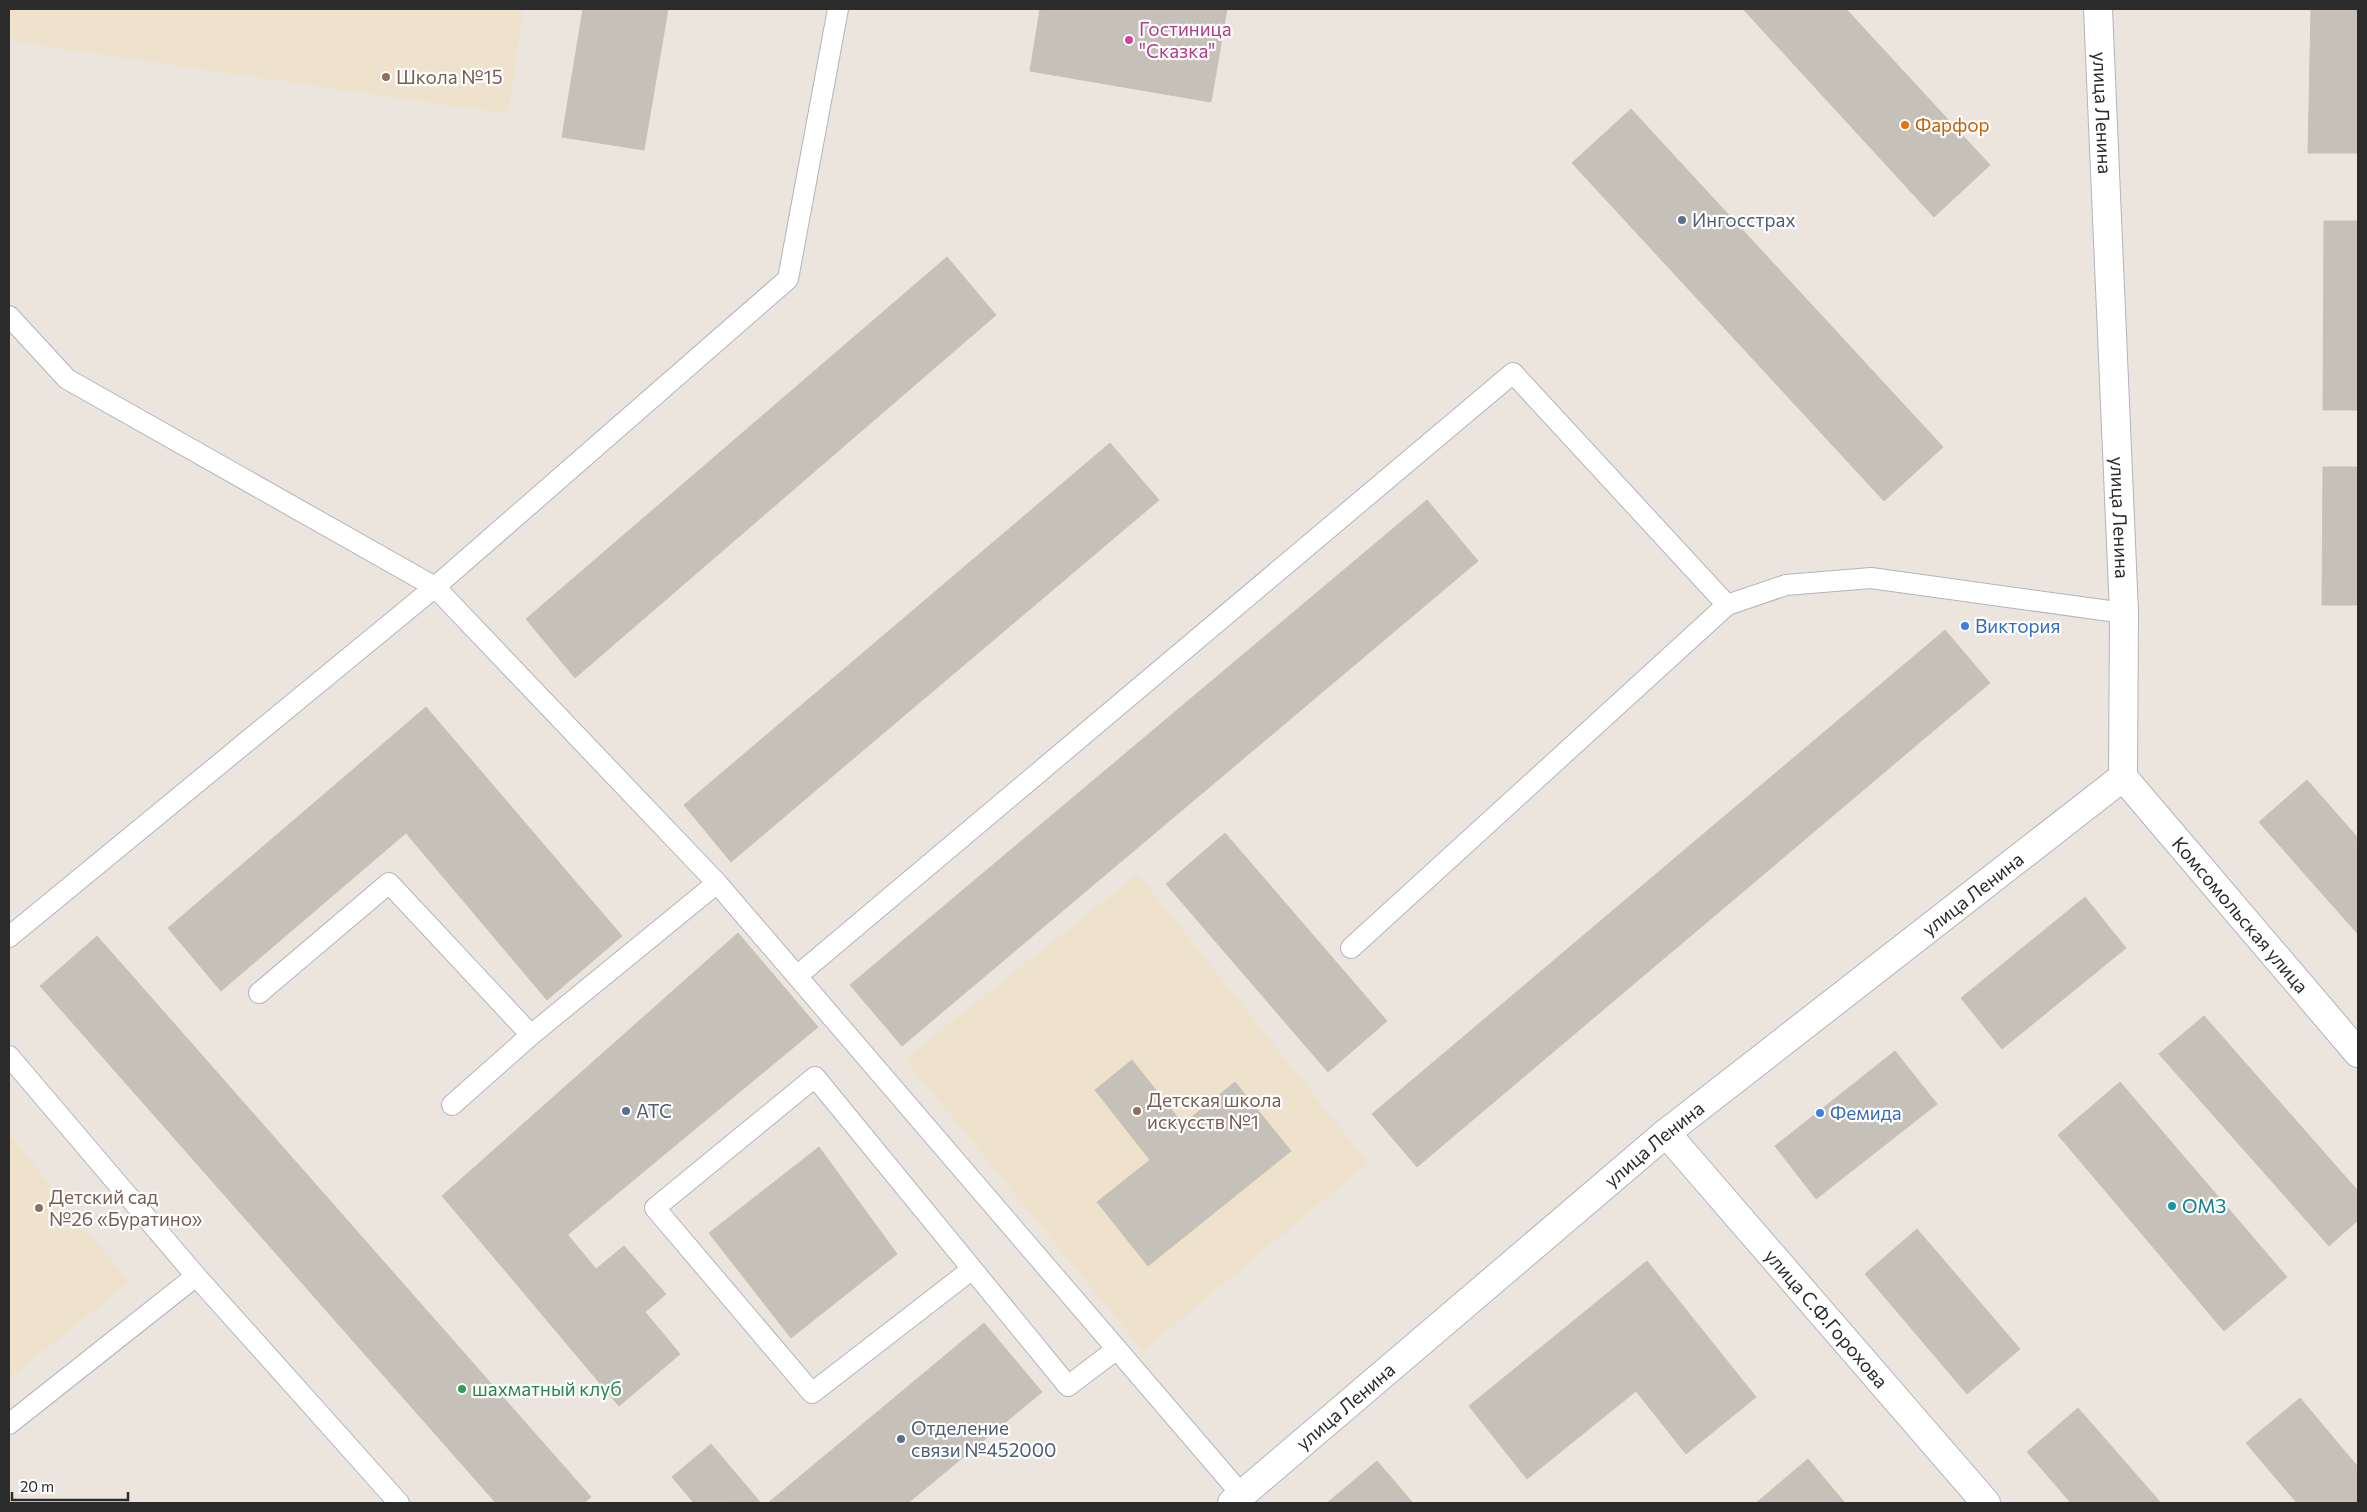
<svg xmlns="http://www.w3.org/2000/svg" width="2367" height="1512" font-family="Commissioner,sans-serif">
	<rect width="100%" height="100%" fill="#ece5dd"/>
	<path fill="#eee2cc" d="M 9,9 L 523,9 L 508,114 L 9,41 Z
		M 1138,874 L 1368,1163 L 1143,1351 L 905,1059 Z
		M 9,1134 L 129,1282 L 9,1379 Z"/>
	<path fill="#c5c0b8" stroke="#c8c1b6" d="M 583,9 L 668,9 L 644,150 L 562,137 Z
		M 1040,9 L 1227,9 L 1211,102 L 1030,71 Z
		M 1743,9 L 1846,9 L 1990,165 L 1934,217 Z
		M 2311,9 L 2358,9 L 2358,153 L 2308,153 Z
		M 1631,109 L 1943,447 L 1884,501 L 1572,163 Z
		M 2324,221 L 2358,221 L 2358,410 L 2323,410 Z
		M 947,257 L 996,315 L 575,678 L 526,619 Z
		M 1110,443 L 1159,500 L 731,862 L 684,805 Z
		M 2323,467 L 2358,467 L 2358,605 L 2322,605 Z
		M 1427,500 L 1478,561 L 902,1046 L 850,985 Z
		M 1945,630 L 1990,683 L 1417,1167 L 1372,1114 Z
		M 426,707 L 622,936 L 547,1000 L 406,833 L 221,991 L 168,928 Z
		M 2307,780 L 2358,838 L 2310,880 L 2259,822 Z
		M 1225,833 L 1387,1021 L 1328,1072 L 1166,884 Z
		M 2358,839 L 2358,931 L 2357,933 L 2310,880 Z
		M 2085,897 L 2126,948 L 2002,1049 L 1961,998 Z
		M 738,933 L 818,1027 L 513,1280 L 442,1196 Z
		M 97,936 L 591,1497 L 584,1503 L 496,1503 L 40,986 Z
		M 2204,1016 L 2358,1191 L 2358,1220 L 2329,1246 L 2159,1054 Z
		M 1895,1051 L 1937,1104 L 1816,1199 L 1775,1146 Z
		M 1132,1060 L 1183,1124 L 1235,1082 L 1291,1151 L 1148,1266 L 1097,1202 L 1150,1160 L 1095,1090 Z
		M 2120,1082 L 2287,1277 L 2224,1331 L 2058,1135 Z
		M 819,1147 L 897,1254 L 791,1338 L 709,1233 Z
		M 1917,1229 L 2020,1349 L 1967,1394 L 1865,1274 Z
		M 567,1234 L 596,1269 L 624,1246 L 666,1294 L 645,1312 L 680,1354 L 619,1406 L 513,1280 Z
		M 1647,1261 L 1756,1397 L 1686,1454 L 1636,1391 L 1527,1479 L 1469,1406 Z
		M 984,1323 L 1042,1392 L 908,1503 L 768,1503 Z
		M 2300,1398 L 2358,1467 L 2358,1503 L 2297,1503 L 2246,1443 Z
		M 2078,1408 L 2161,1503 L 2071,1503 L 2027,1452 Z
		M 711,1444 L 760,1502 L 694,1503 L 672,1477 Z
		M 1808,1459 L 1845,1503 L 1756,1503 Z
		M 1377,1461 L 1413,1503 L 1327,1503 Z"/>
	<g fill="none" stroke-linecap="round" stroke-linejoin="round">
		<defs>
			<path id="lane" d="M 838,9 L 788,279 L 435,587 L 717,883 L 1242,1495
				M 9,316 L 67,379 L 435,587 L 9,937
				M 1351,948 L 1727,605
				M 797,976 L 1513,373 L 1727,605 L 1786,585 L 1871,578 L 2124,613
				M 259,993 L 389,883 L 531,1035
				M 9,1056 L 196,1276
				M 452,1105 L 531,1035 L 717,883
				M 971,1270 L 812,1393 L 655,1208 L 815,1077 L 1068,1386 L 1117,1349
				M 9,1424 L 196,1276 L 399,1503"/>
			<g id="street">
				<path id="s1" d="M 1666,1133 L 1986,1503"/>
			</g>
			<g id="secondary">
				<path id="s2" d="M 2098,9 L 2124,613 L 2123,777"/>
				<path id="s3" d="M 2123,777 L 2358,1053"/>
				<path id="s4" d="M 1232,1503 L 1666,1133 L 2123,777"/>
			</g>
		</defs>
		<use href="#lane" stroke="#b1b4be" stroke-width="22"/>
		<use href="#street" stroke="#b1b4be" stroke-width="30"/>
		<use href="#secondary" stroke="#b1b4be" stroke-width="30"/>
		<use href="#lane" stroke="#fff" stroke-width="20"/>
		<use href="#street" stroke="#fff" stroke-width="28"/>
		<use href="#secondary" stroke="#fff" stroke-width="28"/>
	</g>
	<circle fill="#d1479c" stroke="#fff" stroke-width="2" cx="1129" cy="40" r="5"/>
	<g fill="#8d6e63" stroke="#fff" stroke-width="2">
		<circle cx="386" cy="77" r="5"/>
		<circle cx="1137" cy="1111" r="5"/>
		<circle cx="39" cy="1208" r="5"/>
	</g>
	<circle fill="#e8710a" stroke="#fff" stroke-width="2" cx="1905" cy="125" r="5"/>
	<g fill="#5c6f8a" stroke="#fff" stroke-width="2">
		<circle cx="1682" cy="220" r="5"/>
		<circle cx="626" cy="1111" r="5"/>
		<circle cx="901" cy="1439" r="5"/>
	</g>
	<g fill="#3f7fe0" stroke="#fff" stroke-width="2">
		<circle cx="1965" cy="626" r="5"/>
		<circle cx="1820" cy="1113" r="5"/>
	</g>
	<circle fill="#0f9aa8" stroke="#fff" stroke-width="2" cx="2172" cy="1206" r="5"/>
	<circle fill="#2e9e5b" stroke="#fff" stroke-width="2" cx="462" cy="1389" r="5"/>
	<g text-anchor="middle" stroke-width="4.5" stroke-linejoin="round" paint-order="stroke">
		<g font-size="19" fill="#b23c85" stroke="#fff" text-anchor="start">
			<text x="1139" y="36">Гостиница<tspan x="1139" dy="22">"Сказка"</tspan></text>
		</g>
		<g font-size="19" fill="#785e54" stroke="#fff" text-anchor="start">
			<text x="396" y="84">Школа №15</text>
			<text x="1147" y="1107">Детская школа<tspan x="1147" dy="22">искусств №1</tspan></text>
			<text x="49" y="1204">Детский сад<tspan x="49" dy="22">№26 «Буратино»</tspan></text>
		</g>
		<g font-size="19" fill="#2b2b2b" stroke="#fff">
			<text dy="7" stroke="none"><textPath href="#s2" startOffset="104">улица Ленина</textPath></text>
			<text dy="7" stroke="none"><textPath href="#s2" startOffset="509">улица Ленина</textPath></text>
			<text dy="7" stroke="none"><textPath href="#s4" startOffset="959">улица Ленина</textPath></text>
			<text dy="7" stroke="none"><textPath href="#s3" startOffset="181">Комсомольская улица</textPath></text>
			<text dy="7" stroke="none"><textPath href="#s4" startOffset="554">улица Ленина</textPath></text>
			<text dy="7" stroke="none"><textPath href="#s1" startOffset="245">улица С.Ф.Горохова</textPath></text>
			<text dy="7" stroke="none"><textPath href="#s4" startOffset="149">улица Ленина</textPath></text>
		</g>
		<g font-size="19" fill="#c56008" stroke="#fff" text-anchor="start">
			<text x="1915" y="132">Фарфор</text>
		</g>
		<g font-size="19" fill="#4e5e75" stroke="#fff" text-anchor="start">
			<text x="1692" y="227">Ингосстрах</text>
			<text x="636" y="1118">АТС</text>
			<text x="911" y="1435">Отделение<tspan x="911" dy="22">связи №452000</tspan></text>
		</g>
		<g font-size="19" fill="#366cbe" stroke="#fff" text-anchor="start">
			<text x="1975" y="633">Виктория</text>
			<text x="1830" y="1120">Фемида</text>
		</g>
		<g font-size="19" fill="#0d838f" stroke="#fff" text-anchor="start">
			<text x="2182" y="1213">ОМЗ</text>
		</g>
		<g font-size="19" fill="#27864d" stroke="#fff" text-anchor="start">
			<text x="472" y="1396">шахматный клуб</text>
		</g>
	</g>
	<rect width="2367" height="1512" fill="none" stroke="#2b2b2b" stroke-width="20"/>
	<path d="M12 1492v8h116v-8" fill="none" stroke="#2b2b2b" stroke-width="2.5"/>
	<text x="20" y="1492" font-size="15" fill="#2b2b2b" stroke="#ffffff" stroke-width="4" paint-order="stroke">20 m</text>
</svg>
